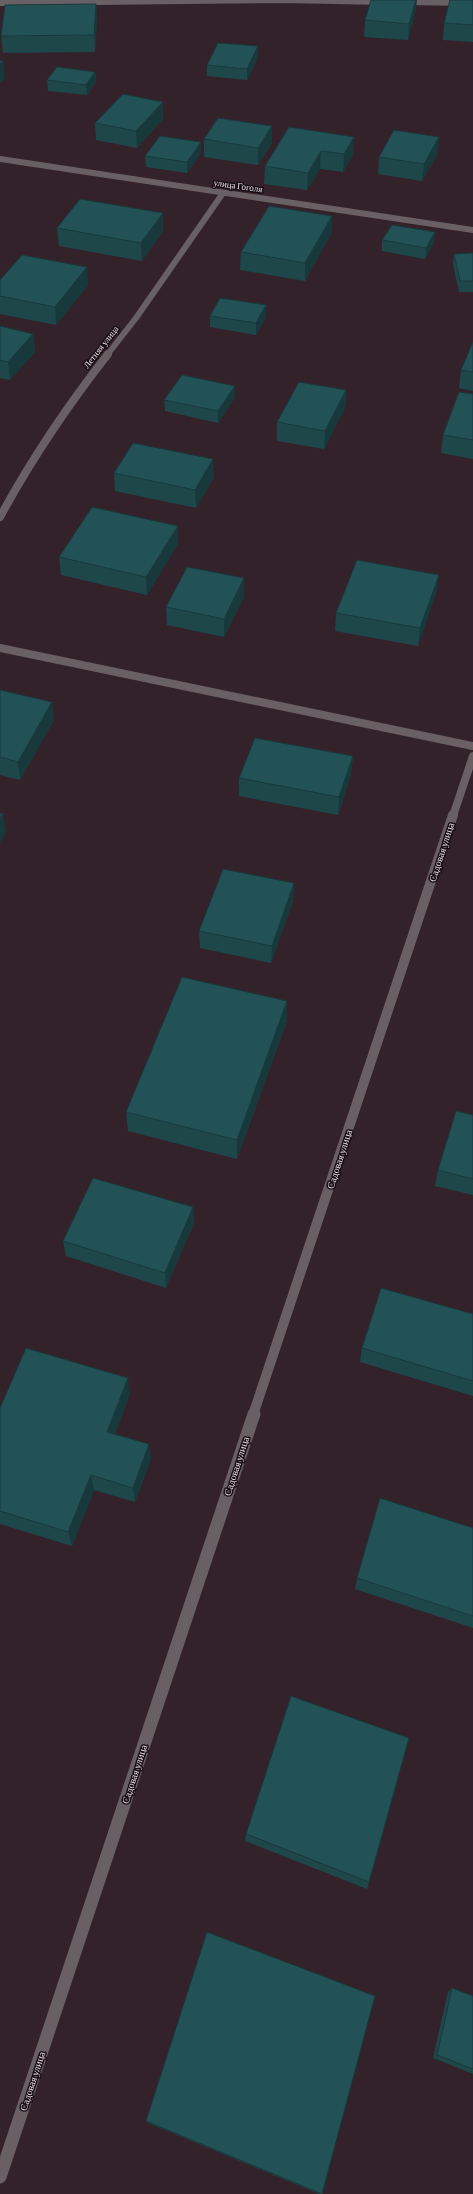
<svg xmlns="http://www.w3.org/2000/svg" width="473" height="2194" font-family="'Crimson Pro',serif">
	<rect width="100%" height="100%" fill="#34222b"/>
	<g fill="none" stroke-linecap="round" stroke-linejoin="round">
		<path stroke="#696064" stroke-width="6" d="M 404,2 L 473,3
			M 0,3 L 285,0 L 384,2
			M 0,159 L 473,230
			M 107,355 L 136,318 L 223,193"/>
		<path stroke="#696064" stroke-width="8" d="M 0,517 C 31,460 68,405 108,354
			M 0,648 L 473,746
			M 453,816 L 473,756"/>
		<path stroke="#696064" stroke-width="10" d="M 253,1415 L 453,815"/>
		<path stroke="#696064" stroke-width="13" d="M 0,2177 L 254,1414"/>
	</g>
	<path fill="#1e474a" d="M 473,0 L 473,42 L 443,40 L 444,23 Z
		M 96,4 L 97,20 L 95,52 L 3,53 L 1,36 Z
		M 416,9 L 408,40 L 364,37 L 365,20 Z
		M 258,57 L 247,80 L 207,76 L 207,65 Z
		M 95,72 L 96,82 L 87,95 L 48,91 L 47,80 Z
		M 163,102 L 163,119 L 137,148 L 96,140 L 95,123 Z
		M 289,127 L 353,155 L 343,172 L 320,169 L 307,190 L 264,184 L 265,166 Z
		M 439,137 L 437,155 L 422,181 L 378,174 L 379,157 Z
		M 204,139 L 272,143 L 258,165 L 204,157 Z
		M 201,153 L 187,173 L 146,167 L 145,156 Z
		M 332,216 L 331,234 L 305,281 L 240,270 L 241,252 Z
		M 57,228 L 163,231 L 142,261 L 59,246 Z
		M 382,240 L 434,243 L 425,259 L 382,251 Z
		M 473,253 L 473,292 L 459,292 L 453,265 L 454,254 Z
		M 0,280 L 88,285 L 56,325 L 0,314 Z
		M 210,316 L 266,317 L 256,335 L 210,327 Z
		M 0,326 L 33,334 L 35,352 L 10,380 L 0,378 Z
		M 473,342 L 473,391 L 459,388 L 461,370 Z
		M 346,390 L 345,408 L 324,449 L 277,441 L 277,422 Z
		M 473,394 L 473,459 L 441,453 L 443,435 Z
		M 235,397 L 218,423 L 165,411 L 164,400 Z
		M 114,473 L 214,477 L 196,508 L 115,491 Z
		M 178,526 L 178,544 L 147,595 L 61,575 L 59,557 Z
		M 244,578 L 244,597 L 224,637 L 167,625 L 166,607 Z
		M 436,593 L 418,646 L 335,631 L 336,613 Z
		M 0,690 L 54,720 L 20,780 L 0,775 Z
		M 353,756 L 351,774 L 338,815 L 239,796 L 239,778 Z
		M 294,883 L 293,901 L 271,963 L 200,948 L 199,931 Z
		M 287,1001 L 287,1021 L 237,1159 L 128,1131 L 126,1112 Z
		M 473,1115 L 473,1195 L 435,1186 L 438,1170 Z
		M 193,1207 L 194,1223 L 166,1288 L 66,1256 L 63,1241 Z
		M 473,1314 L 473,1396 L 360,1362 L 362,1348 Z
		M 130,1394 L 115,1434 L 151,1459 L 135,1502 L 94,1490 L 72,1546 L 0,1524 L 0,1408 Z
		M 473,1528 L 473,1628 L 355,1589 L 357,1578 Z
		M 246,1834 L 369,1882 L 367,1889 L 245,1841 Z
		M 452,1988 L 473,1996 L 473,2074 L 433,2058 L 448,1992 Z
		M 146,2121 L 322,2194 L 319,2194 L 148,2123 Z"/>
	<path fill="#18393c" d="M 416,0 L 417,0 L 416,9 L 408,40 L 409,24 Z
		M 96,4 L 97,20 L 95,52 L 94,35 Z
		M 258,46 L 258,57 L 247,80 L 247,69 Z
		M 3,61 L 5,78 L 0,84 L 0,64 Z
		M 95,72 L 96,82 L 87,95 L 86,85 Z
		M 163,102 L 163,119 L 137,148 L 136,131 Z
		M 272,126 L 272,143 L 258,165 L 258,148 Z
		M 354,137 L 353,155 L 343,172 L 344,154 Z
		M 439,137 L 437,155 L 422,181 L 424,164 Z
		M 201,142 L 201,153 L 187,173 L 187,162 Z
		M 321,151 L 320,169 L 307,190 L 308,173 Z
		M 163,213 L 163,231 L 142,261 L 141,243 Z
		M 332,216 L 331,234 L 305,281 L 305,263 Z
		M 435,232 L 434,243 L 425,259 L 426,248 Z
		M 87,267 L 88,285 L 56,325 L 55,307 Z
		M 266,305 L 266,317 L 256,335 L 256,323 Z
		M 33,334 L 35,352 L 10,380 L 8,362 Z
		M 235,386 L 235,397 L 218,423 L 218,411 Z
		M 346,390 L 345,408 L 324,449 L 325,431 Z
		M 213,459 L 214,477 L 196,508 L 195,490 Z
		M 178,526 L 178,544 L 147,595 L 146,577 Z
		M 439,575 L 436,593 L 418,646 L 420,628 Z
		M 244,578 L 244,597 L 224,637 L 224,619 Z
		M 52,702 L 54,720 L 20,780 L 18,762 Z
		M 353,756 L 351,774 L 338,815 L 339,797 Z
		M 3,814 L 6,832 L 0,843 L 0,819 Z
		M 294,883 L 293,901 L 271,963 L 272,946 Z
		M 287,1001 L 287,1021 L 237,1159 L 237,1140 Z
		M 193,1207 L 194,1223 L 166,1288 L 165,1273 Z
		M 128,1378 L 130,1394 L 110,1447 L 107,1432 Z
		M 149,1444 L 151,1459 L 135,1502 L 133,1488 Z
		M 91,1475 L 94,1490 L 72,1546 L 68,1532 Z"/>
	<path fill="#235256" stroke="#18393c" d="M 371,0 L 416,0 L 409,24 L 365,20 Z
		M 450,0 L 473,0 L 473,25 L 444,23 Z
		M 96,4 L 94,35 L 1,36 L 5,5 Z
		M 218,43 L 258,46 L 247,69 L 207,65 Z
		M 0,60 L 3,61 L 0,64 Z
		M 57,67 L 95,72 L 86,85 L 47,80 Z
		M 123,94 L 163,102 L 136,131 L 95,123 Z
		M 218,118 L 272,126 L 258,148 L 204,139 Z
		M 289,127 L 354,137 L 344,154 L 321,151 L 308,173 L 265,166 Z
		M 394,130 L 439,137 L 424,164 L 379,157 Z
		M 160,136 L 201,142 L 187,162 L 145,156 Z
		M 80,199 L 163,213 L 141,243 L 57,228 Z
		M 269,206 L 332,216 L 305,263 L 241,252 Z
		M 392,225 L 435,232 L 426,248 L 382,240 Z
		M 473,253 L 473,281 L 460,281 L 454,254 Z
		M 22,255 L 87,267 L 55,307 L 0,296 L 0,280 Z
		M 220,298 L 266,305 L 256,323 L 210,316 Z
		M 0,326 L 33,334 L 8,362 L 0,360 Z
		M 473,342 L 473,372 L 461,370 Z
		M 182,375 L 235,386 L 218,411 L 164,400 Z
		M 299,382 L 346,390 L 325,431 L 277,422 Z
		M 459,392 L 473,394 L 473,440 L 443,435 Z
		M 133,443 L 213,459 L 195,490 L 114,473 Z
		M 92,507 L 178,526 L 146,577 L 59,557 Z
		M 357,560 L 439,575 L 420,628 L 336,613 Z
		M 187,567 L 244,578 L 224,619 L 166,607 Z
		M 0,690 L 52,702 L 18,762 L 0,757 Z
		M 255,738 L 353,756 L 339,797 L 239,778 Z
		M 0,813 L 3,814 L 0,819 Z
		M 223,869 L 294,883 L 272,946 L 199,931 Z
		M 182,977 L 287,1001 L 237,1140 L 126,1112 Z
		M 456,1111 L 473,1115 L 473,1179 L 438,1170 Z
		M 93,1178 L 193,1207 L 165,1273 L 63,1241 Z
		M 381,1288 L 473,1314 L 473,1381 L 362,1348 Z
		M 26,1348 L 128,1378 L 107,1432 L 149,1444 L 133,1488 L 91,1475 L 68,1532 L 0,1511 L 0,1408 Z
		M 380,1498 L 473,1528 L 473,1616 L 357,1578 Z
		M 291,1696 L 409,1738 L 369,1882 L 246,1834 Z
		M 207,1932 L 375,1996 L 322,2194 L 146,2121 Z
		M 452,1988 L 473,1996 L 473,2069 L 437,2055 Z"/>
	<g text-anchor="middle" stroke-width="3" stroke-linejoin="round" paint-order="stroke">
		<g font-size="9" fill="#eee2e7" stroke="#160e12">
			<text transform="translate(238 186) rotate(8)" y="3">улица Гоголя</text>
			<text transform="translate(101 347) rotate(-52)" y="3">Летняя улица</text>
		</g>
		<g font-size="10" fill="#eee2e7" stroke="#160e12">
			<text transform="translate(441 852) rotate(-72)" y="4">Садовая улица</text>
			<text transform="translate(339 1159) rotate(-72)" y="4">Садовая улица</text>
			<text transform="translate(236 1466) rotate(-72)" y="4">Садовая улица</text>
			<text transform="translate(134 1774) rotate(-72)" y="4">Садовая улица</text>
			<text transform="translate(32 2081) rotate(-72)" y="4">Садовая улица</text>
		</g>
	</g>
</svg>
